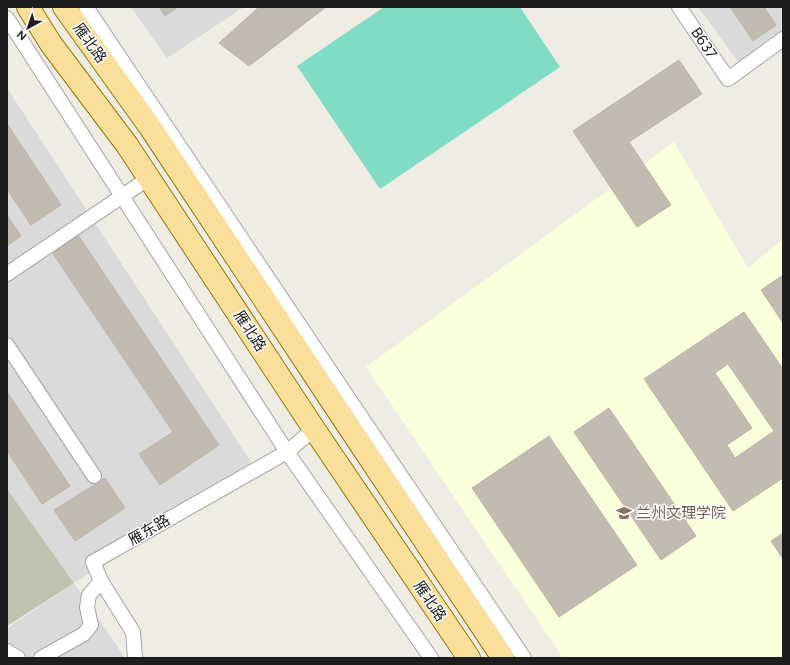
<svg xmlns="http://www.w3.org/2000/svg" width="790" height="665" font-family="Figtree,'Noto Sans SC',sans-serif">
	<rect width="100%" height="100%" fill="#eeece3"/>
	<path fill="#dbdada" d="M 131,7 L 244,7 L 167,58 Z
		M 698,7 L 783,7 L 783,39 L 743,68 Z
		M 7,88 L 253,465 L 74,583 L 125,658 L 7,658 L 7,628 L 74,583 L 7,489 Z"/>
	<path fill="#f9fedb" d="M 674,142 L 748,268 L 783,239 L 783,658 L 563,658 L 366,367 Z"/>
	<path fill="#bfc2ae" d="M 7,489 L 74,583 L 7,626 Z"/>
	<path fill="#81dcc6" d="M 384,7 L 520,7 L 560,67 L 380,189 L 297,66 Z"/>
	<path fill="#c2bbb2" stroke="#bfb4a5" fill-rule="evenodd" d="M 159,7 L 178,7 L 165,16 Z
		M 259,7 L 326,7 L 249,66 L 219,43 Z
		M 730,7 L 764,7 L 776,25 L 753,41 Z
		M 679,60 L 702,94 L 629,142 L 671,205 L 637,227 L 573,131 Z
		M 7,124 L 61,205 L 31,225 L 7,189 Z
		M 7,215 L 21,236 L 7,246 Z
		M 76,232 L 219,445 L 160,485 L 139,454 L 173,432 L 50,249 Z
		M 783,275 L 783,323 L 761,290 Z
		M 744,312 L 783,369 L 783,478 L 733,511 L 644,379 ZM 728,364 L 774,431 L 735,458 L 727,445 L 752,428 L 715,373 Z
		M 7,392 L 70,486 L 42,504 L 7,451 Z
		M 609,408 L 696,536 L 661,560 L 574,432 Z
		M 549,436 L 637,565 L 559,617 L 472,488 Z
		M 105,478 L 125,508 L 75,541 L 54,510 Z
		M 783,533 L 783,559 L 771,541 Z"/>
	<g fill="none" stroke-linecap="round" stroke-linejoin="round">
		<defs>
			<path id="street" d="M 86,7 L 351,402 L 524,658
				M 679,7 L 728,79 L 783,39
				M 7,18 L 287,452 L 431,658
				M 7,274 L 149,178
				M 7,345 L 94,476
				M 101,581 L 133,632 L 135,658
				M 7,651 L 18,658
				M 41,658 L 84,634 L 91,625 L 87,607 L 89,595 L 101,581 L 93,562 L 287,452 L 314,429"/>
			<path id="primary" d="M 28,7 L 51,44 L 127,145 L 314,429 L 469,658
				M 64,7 L 150,127 L 339,412 L 503,658"/>
		</defs>
		<use href="#street" stroke="#a4a4a4" stroke-width="16"/>
		<use href="#primary" stroke="#937803" stroke-width="24"/>
		<use href="#street" stroke="#fff" stroke-width="14"/>
		<use href="#primary" stroke="#fadf9b" stroke-width="22"/>
	</g>
	<defs>
		<symbol id="university-bare" viewBox="-9 -9 18 18"><path d="M0-5L7-2L0 1L-7-2ZM-4 1L0 2.5L4 1V4Q0 6-4 4Z" fill="#8d6e63" stroke="#fff" stroke-width="2.5" paint-order="stroke"/></symbol>
	</defs>
	<g fill-rule="evenodd">
		<use href="#university-bare" x="613" y="502" width="22" height="22"/>
	</g>
	<g text-anchor="middle" stroke-width="3" stroke-linejoin="round" paint-order="stroke">
		<g font-size="15" fill="#1d1d1d" stroke="#fff">
			<text transform="translate(90 43) rotate(54)" y="5">雁北路</text>
			<text transform="translate(704 43) rotate(56)" y="5">B637</text>
			<text transform="translate(250 331) rotate(57)" y="5">雁北路</text>
			<text transform="translate(149 530) rotate(-30)" y="5">雁东路</text>
			<text transform="translate(430 601) rotate(56)" y="5">雁北路</text>
		</g>
		<g font-size="15" fill="#785e54" stroke="#fff" text-anchor="start">
			<text x="636" y="518">兰州文理学院</text>
		</g>
	</g>
	<rect width="790" height="665" fill="none" stroke="#1d1d1d" stroke-width="16"/>
	<g transform="translate(28 28) rotate(220)" stroke="#ffffff" stroke-width="3" paint-order="stroke">
	<path d="M0-3L7 15L0 10L-7 15Z" fill="#1d1d1d"/>
	<text y="-6" font-size="11" font-weight="bold" text-anchor="middle" fill="#1d1d1d">N</text>
	</g>
</svg>
